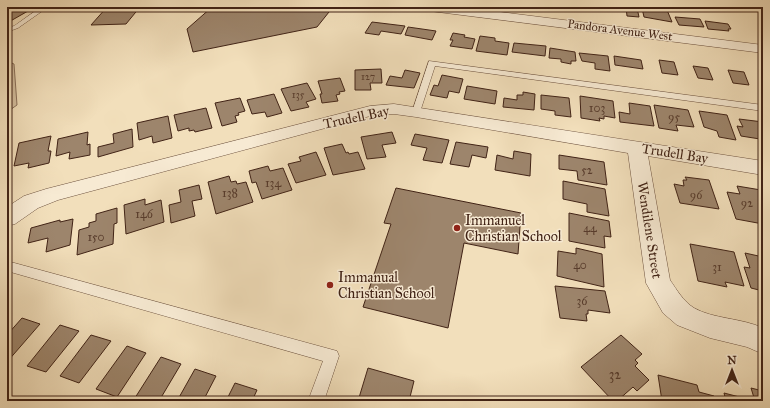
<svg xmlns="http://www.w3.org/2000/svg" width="770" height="408" font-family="'IM FELL Great Primer',serif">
	<rect width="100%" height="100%" fill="#f2dfbb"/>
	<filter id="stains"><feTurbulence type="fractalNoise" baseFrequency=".005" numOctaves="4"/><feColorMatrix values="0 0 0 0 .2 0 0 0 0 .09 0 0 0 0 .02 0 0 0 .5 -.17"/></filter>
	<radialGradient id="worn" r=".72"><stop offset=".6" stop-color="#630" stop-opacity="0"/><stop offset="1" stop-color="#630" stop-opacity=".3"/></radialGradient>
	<path fill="#d4bf9f" stroke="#8a715a" d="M 7,61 L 14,64 L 17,105 L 7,112 Z"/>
	<path fill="#9d856c" stroke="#412316" d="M 7,7 L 35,7 L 7,23 Z
		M 107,7 L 140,7 L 126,24 L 91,25 Z
		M 211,7 L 333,7 L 317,27 L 193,52 L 187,29 L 212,7 Z
		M 577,7 L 610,7 L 611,11 Z
		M 626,7 L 637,8 L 639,17 L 627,16 Z
		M 642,8 L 667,10 L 672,22 L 644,17 Z
		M 675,17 L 700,19 L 704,27 L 679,25 Z
		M 705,21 L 728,24 L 731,29 L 728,29 L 729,31 L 708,29 Z
		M 372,22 L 405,26 L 401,34 L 381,31 L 379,35 L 365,33 Z
		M 408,27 L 436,31 L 432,40 L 405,35 Z
		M 453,33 L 465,35 L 464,37 L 475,39 L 472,49 L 450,46 L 453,40 L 450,40 Z
		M 480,36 L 495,38 L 495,41 L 509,43 L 507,55 L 476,51 Z
		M 514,43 L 546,46 L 545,56 L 512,52 Z
		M 550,48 L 575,52 L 576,61 L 571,61 L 571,64 L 561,62 L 561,59 L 549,58 Z
		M 579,53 L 608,56 L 610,71 L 595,69 L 595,63 L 582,61 Z
		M 614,56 L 641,60 L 643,69 L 615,65 Z
		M 659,60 L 674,62 L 678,75 L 662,73 Z
		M 693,66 L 708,68 L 713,80 L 698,78 Z
		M 381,69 L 382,83 L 370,83 L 371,90 L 355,90 L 355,70 Z
		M 405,70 L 420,73 L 414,88 L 386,85 L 390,76 L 402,78 Z
		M 728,70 L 744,72 L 749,85 L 733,83 Z
		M 442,75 L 463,79 L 459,93 L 449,91 L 447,98 L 430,95 L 434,85 L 438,86 Z
		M 340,78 L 345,91 L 339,92 L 340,94 L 336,95 L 338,101 L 322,103 L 320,94 L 322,94 L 318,81 Z
		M 307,83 L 316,99 L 306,102 L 309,107 L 291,111 L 281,89 Z
		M 467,86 L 497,91 L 495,104 L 464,99 Z
		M 523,92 L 535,94 L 534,110 L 503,107 L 504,98 L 517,100 L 517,95 L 523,95 Z
		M 274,94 L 282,113 L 267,117 L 265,112 L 252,114 L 247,100 Z
		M 541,95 L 569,98 L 571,117 L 555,115 L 555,111 L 541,109 Z
		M 580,96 L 613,101 L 615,118 L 604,116 L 604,119 L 599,118 L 600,121 L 581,118 Z
		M 240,98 L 245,111 L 238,113 L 239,115 L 235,116 L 237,122 L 222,126 L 215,103 Z
		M 629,103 L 650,106 L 654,126 L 620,122 L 619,112 L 630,114 Z
		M 654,105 L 688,110 L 694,127 L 676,125 L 678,131 L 659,128 Z
		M 206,108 L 212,128 L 195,132 L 194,130 L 189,131 L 189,128 L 178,131 L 174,115 Z
		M 699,111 L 727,115 L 736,140 L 719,137 L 717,131 L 704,127 Z
		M 168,116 L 172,138 L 153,143 L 152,136 L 139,140 L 137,123 Z
		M 739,119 L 763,122 L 763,144 L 760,139 L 741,136 L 737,126 L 743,127 Z
		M 132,129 L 133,147 L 98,157 L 98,147 L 114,143 L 113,134 Z
		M 88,132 L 87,145 L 90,144 L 90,155 L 69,159 L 70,152 L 56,156 L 58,139 Z
		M 392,132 L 396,143 L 382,145 L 386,157 L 367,159 L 361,137 Z
		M 415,134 L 449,140 L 442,163 L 423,160 L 427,148 L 411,145 Z
		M 51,136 L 48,151 L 51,151 L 49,163 L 28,168 L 29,163 L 14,166 L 19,143 Z
		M 456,142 L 488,147 L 486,158 L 472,155 L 469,167 L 450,164 Z
		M 342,144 L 346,153 L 348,152 L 349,154 L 358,152 L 365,169 L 333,175 L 324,148 Z
		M 514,151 L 531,154 L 530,176 L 495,170 L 497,155 L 513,159 Z
		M 316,152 L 326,175 L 296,183 L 288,164 L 301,161 L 299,157 Z
		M 559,155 L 604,162 L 607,185 L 578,180 L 577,171 L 559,169 Z
		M 268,166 L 270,171 L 283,168 L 292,190 L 262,199 L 256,182 L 252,183 L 249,171 Z
		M 229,176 L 231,182 L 236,181 L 237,184 L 246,182 L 253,202 L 216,214 L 208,182 Z
		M 685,177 L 709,180 L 719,209 L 680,203 L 674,184 L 684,186 L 683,180 L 687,180 Z
		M 563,181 L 605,189 L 609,216 L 587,212 L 587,204 L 563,199 Z
		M 199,185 L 202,199 L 192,201 L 195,216 L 171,223 L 169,205 L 181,202 L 179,190 Z
		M 737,186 L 761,190 L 763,194 L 763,211 L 762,211 L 763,224 L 736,219 L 727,192 L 740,194 Z
		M 396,188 L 521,213 L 518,254 L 464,243 L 448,328 L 363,307 L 391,224 L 384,223 Z
		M 145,199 L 145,205 L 161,200 L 164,222 L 126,234 L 124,205 Z
		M 117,208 L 117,223 L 114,224 L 113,244 L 77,255 L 79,230 L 89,227 L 89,223 L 96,221 L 96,214 Z
		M 569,213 L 609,221 L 611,237 L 604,236 L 605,248 L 569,241 Z
		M 73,219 L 70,245 L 46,252 L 48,238 L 28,243 L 31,228 L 60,220 L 60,222 Z
		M 690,244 L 734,252 L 744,286 L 725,282 L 727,287 L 698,281 Z
		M 576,248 L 602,254 L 604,287 L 557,276 L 558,251 L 576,254 Z
		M 745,253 L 763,257 L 763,291 L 751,288 L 744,267 L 750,268 Z
		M 555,286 L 605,291 L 610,313 L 588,310 L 588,314 L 586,314 L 587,321 L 560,318 Z
		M 22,318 L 40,324 L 7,362 L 7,335 Z
		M 60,325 L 79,331 L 46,372 L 27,366 Z
		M 91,335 L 111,341 L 79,383 L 60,376 Z
		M 621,335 L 642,354 L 635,360 L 638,363 L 635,366 L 649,380 L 637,391 L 633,387 L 617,401 L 613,401 L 581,367 Z
		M 127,346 L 146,353 L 117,397 L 96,389 Z
		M 161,357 L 181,364 L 159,401 L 133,401 Z
		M 368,368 L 414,381 L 409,401 L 358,401 Z
		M 195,369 L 216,376 L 203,401 L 177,401 Z
		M 658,375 L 697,385 L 699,392 L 714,396 L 715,401 L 662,401 Z
		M 235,383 L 257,390 L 252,401 L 226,401 Z
		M 751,388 L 763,391 L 763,401 L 726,401 L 724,393 L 755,401 Z"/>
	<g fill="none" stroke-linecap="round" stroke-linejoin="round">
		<defs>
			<path id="service" d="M 41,7 L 48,7 L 18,28 L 7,32 L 7,28 L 14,26 Z
				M 740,7 L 763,7 L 763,11 L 743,9 Z
				M 429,61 L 763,105 L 763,111 L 435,66 L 420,112 L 419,114 L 413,114 L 412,112 Z
				M 7,261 L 337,351 L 339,356 L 324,401 L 308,401 L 323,361 L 7,271 Z"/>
			<path id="minor" d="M 424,7 L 460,7 L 763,45 L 763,53 L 430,11 L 426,10 Z
				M 394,104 L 763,161 L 763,175 L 648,156 L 670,280 C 677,290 683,301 694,308 C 713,319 742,318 763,328 L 763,354 L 747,347 L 710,338 L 677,325 L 663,313 L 646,283 L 628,153 L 416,117 L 394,114 L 370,116 L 58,200 L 38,208 L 15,224 L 7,226 L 7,207 L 24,196 L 46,189 L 370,106 Z"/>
		</defs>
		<use href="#service" stroke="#6d523f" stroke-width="1"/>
		<use href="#minor" stroke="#6d523f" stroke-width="1"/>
		<use href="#service" fill="#f7ead3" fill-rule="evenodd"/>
		<use href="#minor" fill="#f7ead3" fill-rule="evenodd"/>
	</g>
	<g fill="#8f2418" stroke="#f7ead3" stroke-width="1.5">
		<circle cx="457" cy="228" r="4"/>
		<circle cx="330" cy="285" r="4"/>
	</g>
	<g text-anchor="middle" stroke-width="3" stroke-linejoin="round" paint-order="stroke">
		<g font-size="10" fill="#583c2c">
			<text x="368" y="80">127</text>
			<text x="298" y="98">135</text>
		</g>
		<g font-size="12" fill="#412316" stroke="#f7ead3">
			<text transform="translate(620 30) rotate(7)" y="4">Pandora Avenue West</text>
		</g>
		<g font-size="12" fill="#583c2c">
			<text x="597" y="112">103</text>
			<text x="674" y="121">95</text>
			<text x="587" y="174">52</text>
			<text x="273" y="187">134</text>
			<text x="230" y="197">138</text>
			<text x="696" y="199">96</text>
			<text x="747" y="207">92</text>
			<text x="144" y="218">146</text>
			<text x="590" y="232">44</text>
			<text x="96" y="241">150</text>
			<text x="580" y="269">40</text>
			<text x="717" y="271">31</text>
			<text x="582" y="305">36</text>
		</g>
		<g font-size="14" fill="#412316" stroke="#f7ead3">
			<text transform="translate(356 117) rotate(-12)" y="5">Trudell Bay</text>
			<text transform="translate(675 153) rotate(9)" y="5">Trudell Bay</text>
			<text transform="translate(650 230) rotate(81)" y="5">Wendilene Street</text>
		</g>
		<g font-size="14" fill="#412316" stroke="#f7ead3" text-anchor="start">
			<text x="465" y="225">Immanuel<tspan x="465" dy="16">Christian School</tspan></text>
			<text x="338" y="282">Immanual<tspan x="338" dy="16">Christian School</tspan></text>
		</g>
		<g font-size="14" fill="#583c2c">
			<text x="615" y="379">32</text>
		</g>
	</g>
	<rect width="770" height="408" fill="none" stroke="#f2dfbb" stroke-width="24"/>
	<rect x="8" y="8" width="754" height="392" fill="none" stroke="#412316" stroke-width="2"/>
	<rect x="12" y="12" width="746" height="384" fill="none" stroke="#412316"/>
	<g transform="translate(732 370)" stroke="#f7ead3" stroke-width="3" paint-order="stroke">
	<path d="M0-3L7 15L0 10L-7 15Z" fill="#412316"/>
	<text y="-6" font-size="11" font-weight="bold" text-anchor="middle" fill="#412316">N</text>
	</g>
	<rect width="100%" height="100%" filter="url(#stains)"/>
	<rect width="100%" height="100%" fill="url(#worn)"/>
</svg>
